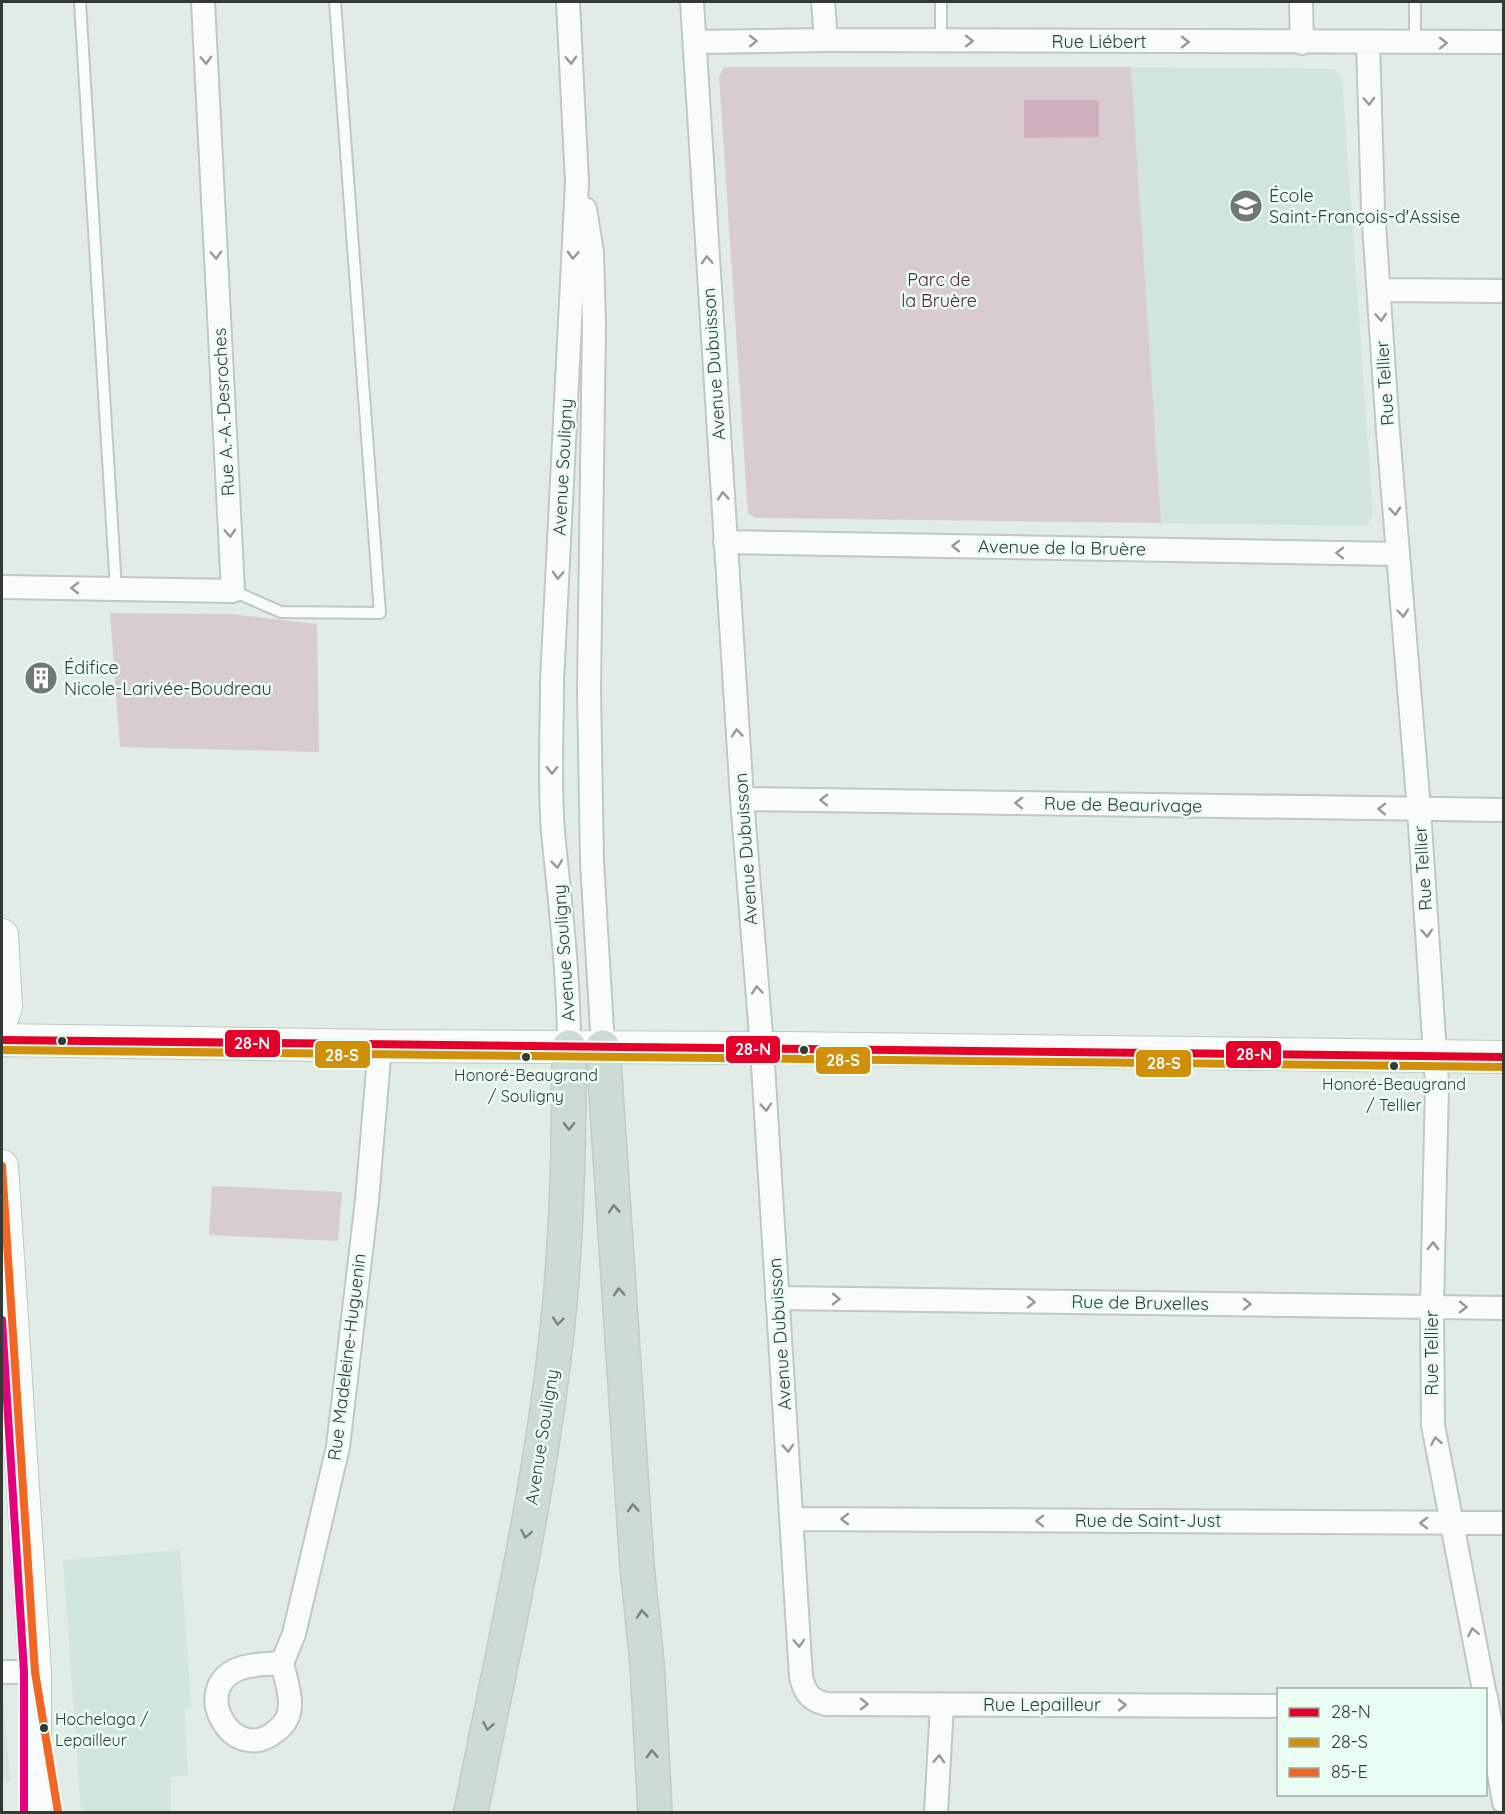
<svg xmlns="http://www.w3.org/2000/svg" width="1505" height="1814" font-family="Quicksand,sans-serif">
	<rect width="100%" height="100%" fill="#e1ece6"/>
	<path fill="#d1e5db" d="M 1131,67 L 1334,69 L 1342,77 L 1373,514 L 1368,525 L 1363,526 L 1161,523 Z
		M 180,1550 L 191,1706 L 184,1707 L 188,1775 L 171,1777 L 171,1812 L 81,1812 L 63,1560 Z
		M 2,1699 L 4,1706 L 10,1782 L 2,1782 Z"/>
	<path fill="#d9ccd1" d="M 724,67 L 1131,67 L 1161,523 L 755,518 L 748,513 L 719,76 Z
		M 110,613 L 230,614 L 317,624 L 319,752 L 120,747 Z
		M 212,1186 L 342,1192 L 338,1241 L 209,1235 Z"/>
	<path fill="#d0b0bd" d="M 1024,100 L 1097,100 L 1099,103 L 1099,137 L 1024,138 Z"/>
	<g fill="none" stroke-linecap="round" stroke-linejoin="round">
		<defs>
			<path id="lane" d="M 80,2 L 116,589
				M 941,2 L 941,41
				M 1415,2 L 1415,42
				M 233,591 L 281,612 L 380,613 L 335,2"/>
			<path id="street" d="M 568,2 L 577,182 L 552,681 C 552,731 549,782 553,832 C 560,904 569,975 569,1047
				M 692,2 L 742,799 L 762,1048 L 801,1677 C 805,1693 810,1700 826,1704 L 1278,1706
				M 823,2 L 826,40
				M 1301,2 L 1302,43
				M 695,42 L 826,40 L 1504,42
				M 1368,43 L 1373,209 L 1388,432 L 1419,810 L 1437,1085 L 1432,1307 L 1433,1425 L 1484,1690
				M 585,209 L 592,252 L 594,325 L 589,690 L 592,862 L 603,1047
				M 1379,290 L 1504,291
				M 725,542 L 1398,554
				M 2,587 L 233,591 L 203,2
				M 742,799 L 1504,810
				M 777,1298 L 1504,1308
				M 793,1519 L 1504,1523
				M 282,1663 L 294,1634 L 338,1447 L 367,1200 L 380,1046
				M 282,1663 C 285,1676 290,1690 290,1704 C 290,1715 285,1725 276,1731 C 233,1768 187,1686 241,1668 C 254,1664 269,1664 282,1663 Z
				M 2,1672 L 35,1672
				M 1486,1697 L 1504,1802
				M 936,1812 L 942,1705"/>
			<path id="secondary" d="M 2,935 L 6,1007 L 2,1018
				M 2,1040 L 380,1046 L 785,1048 L 1504,1057
				M 2,1166 L 35,1672 L 35,1812"/>
			<path id="highway" d="M 603,1047 L 637,1566 L 647,1663 L 655,1812
				M 471,1812 C 501,1659 537,1505 555,1349 C 567,1249 569,1148 569,1047"/>
		</defs>
		<use href="#lane" stroke="#bfc8c3" stroke-width="14"/>
		<use href="#street" stroke="#bfc8c3" stroke-width="26"/>
		<use href="#secondary" stroke="#bfc8c3" stroke-width="34"/>
		<use href="#highway" stroke="#c4c9c6" stroke-width="36"/>
		<use href="#lane" stroke="#fafcfb" stroke-width="10"/>
		<use href="#street" stroke="#fafcfb" stroke-width="22"/>
		<use href="#secondary" stroke="#fafcfb" stroke-width="32"/>
		<use href="#highway" stroke="#cddbd5" stroke-width="33"/>
		<defs>
			<path id="bus-1" d="M 2,1040 C 502,1048 1003,1051 1504,1057"/>
			<path id="bus-2" d="M 2,1050 C 502,1058 1003,1061 1504,1067"/>
			<path id="bus-3" d="M 2,1166 L 35,1672 L 58,1812"/>
			<path id="bus-4" d="M 2,1320 L 24,1672 L 24,1812"/>
		</defs>
		<use href="#bus-1" stroke="#eafdf3" stroke-width="12"/>
		<use href="#bus-2" stroke="#eafdf3" stroke-width="12"/>
		<use href="#bus-3" stroke="#eafdf3" stroke-width="12"/>
		<use href="#bus-4" stroke="#eafdf3" stroke-width="12"/>
		<use href="#bus-1" stroke="#e4002b" stroke-width="8"/>
		<use href="#bus-2" stroke="#d0900b" stroke-width="8"/>
		<use href="#bus-3" stroke="#f26522" stroke-width="8"/>
		<use href="#bus-4" stroke="#e5007d" stroke-width="8"/>
	</g>
	<defs><path id="oneway-chevron" d="M-2-3.5L2.5 0L-2 3.5" fill="none" stroke-width="1.6" stroke-linecap="round" stroke-linejoin="round" transform="scale(1.5)"/></defs>
	<g stroke="#969b98">
		<use href="#oneway-chevron" transform="translate(753 41) rotate(-1)"/>
		<use href="#oneway-chevron" transform="translate(969 41)"/>
		<use href="#oneway-chevron" transform="translate(1185 42)"/>
		<use href="#oneway-chevron" transform="translate(1443 43)"/>
		<use href="#oneway-chevron" transform="translate(206 60) rotate(87)"/>
		<use href="#oneway-chevron" transform="translate(571 60) rotate(87)"/>
		<use href="#oneway-chevron" transform="translate(1369 101) rotate(88)"/>
		<use href="#oneway-chevron" transform="translate(216 255) rotate(87)"/>
		<use href="#oneway-chevron" transform="translate(573 255) rotate(93)"/>
		<use href="#oneway-chevron" transform="translate(707 260) rotate(-93)"/>
		<use href="#oneway-chevron" transform="translate(1381 317) rotate(86)"/>
		<use href="#oneway-chevron" transform="translate(723 496) rotate(-94)"/>
		<use href="#oneway-chevron" transform="translate(1395 511) rotate(85)"/>
		<use href="#oneway-chevron" transform="translate(230 533) rotate(87)"/>
		<use href="#oneway-chevron" transform="translate(956 546) rotate(-179)"/>
		<use href="#oneway-chevron" transform="translate(1340 553) rotate(-179)"/>
		<use href="#oneway-chevron" transform="translate(558 575) rotate(93)"/>
		<use href="#oneway-chevron" transform="translate(75 588) rotate(-179)"/>
		<use href="#oneway-chevron" transform="translate(1403 613) rotate(85)"/>
		<use href="#oneway-chevron" transform="translate(737 733) rotate(-94)"/>
		<use href="#oneway-chevron" transform="translate(552 770) rotate(90)"/>
		<use href="#oneway-chevron" transform="translate(824 800) rotate(-179)"/>
		<use href="#oneway-chevron" transform="translate(1019 803) rotate(-179)"/>
		<use href="#oneway-chevron" transform="translate(1382 809) rotate(-179)"/>
		<use href="#oneway-chevron" transform="translate(557 864) rotate(83)"/>
		<use href="#oneway-chevron" transform="translate(1427 933) rotate(86)"/>
		<use href="#oneway-chevron" transform="translate(757 990) rotate(-95)"/>
		<use href="#oneway-chevron" transform="translate(766 1107) rotate(86)"/>
		<use href="#oneway-chevron" transform="translate(1433 1246) rotate(-89)"/>
		<use href="#oneway-chevron" transform="translate(836 1299) rotate(1)"/>
		<use href="#oneway-chevron" transform="translate(1031 1302) rotate(1)"/>
		<use href="#oneway-chevron" transform="translate(1247 1304) rotate(1)"/>
		<use href="#oneway-chevron" transform="translate(1463 1307) rotate(1)"/>
		<use href="#oneway-chevron" transform="translate(1436 1441) rotate(-100)"/>
		<use href="#oneway-chevron" transform="translate(788 1448) rotate(86)"/>
		<use href="#oneway-chevron" transform="translate(845 1519) rotate(-180)"/>
		<use href="#oneway-chevron" transform="translate(1040 1521) rotate(-180)"/>
		<use href="#oneway-chevron" transform="translate(1424 1523) rotate(-180)"/>
		<use href="#oneway-chevron" transform="translate(1473 1632) rotate(-101)"/>
		<use href="#oneway-chevron" transform="translate(799 1643) rotate(87)"/>
		<use href="#oneway-chevron" transform="translate(864 1704) rotate(1)"/>
		<use href="#oneway-chevron" transform="translate(1122 1705)"/>
		<use href="#oneway-chevron" transform="translate(939 1759) rotate(-87)"/>
	</g>
	<g stroke="#78827e">
		<use href="#oneway-chevron" transform="translate(569 1126) rotate(90)"/>
		<use href="#oneway-chevron" transform="translate(614 1209) rotate(-94)"/>
		<use href="#oneway-chevron" transform="translate(619 1292) rotate(-94)"/>
		<use href="#oneway-chevron" transform="translate(558 1321) rotate(96)"/>
		<use href="#oneway-chevron" transform="translate(633 1508) rotate(-94)"/>
		<use href="#oneway-chevron" transform="translate(526 1534) rotate(101)"/>
		<use href="#oneway-chevron" transform="translate(642 1614) rotate(-96)"/>
		<use href="#oneway-chevron" transform="translate(488 1726) rotate(101)"/>
		<use href="#oneway-chevron" transform="translate(652 1754) rotate(-93)"/>
	</g>
	<defs>
		<symbol id="school-disc" viewBox="-11 -11 22 22"><circle r="9.5" fill="#707874" stroke="#eafdf3"/><path d="M0-5L7-2L0 1L-7-2ZM-4 1L0 2.5L4 1V4Q0 6-4 4Z" fill="#fff"/></symbol>
		<symbol id="building-disc" viewBox="-11 -11 22 22"><circle r="9.5" fill="#707874" stroke="#eafdf3"/><path d="M-4-6H4V6H1V3H-1V6H-4ZM-2.5-4.3h1.7v1.8h-1.7ZM.8-4.3h1.7v1.8H.8ZM-2.5-1h1.7V.8h-1.7ZM.8-1h1.7V.8H.8Z" fill="#fff"/></symbol>
	</defs>
	<g fill-rule="evenodd">
		<use href="#school-disc" x="1227" y="187" width="38" height="38"/>
		<use href="#building-disc" x="22" y="659" width="38" height="38"/>
	</g>
	<g fill="#333a36" stroke="#eafdf3" stroke-width="2">
		<circle cx="62" cy="1041" r="5"/>
		<circle cx="804" cy="1050" r="5"/>
		<circle cx="526" cy="1057" r="5"/>
		<circle cx="1394" cy="1066" r="5"/>
		<circle cx="44" cy="1728" r="5"/>
	</g>
	<g text-anchor="middle" stroke-width="5" stroke-linejoin="round" paint-order="stroke">
		<g font-size="16" fill="#333a36" stroke="#eafdf3">
			<text x="526" y="1081">Honoré-Beaugrand<tspan x="526" dy="21">/ Souligny</tspan></text>
			<text x="1394" y="1090">Honoré-Beaugrand<tspan x="1394" dy="21">/ Tellier</tspan></text>
			<text x="55" y="1725" text-anchor="start">Hochelaga /<tspan x="55" dy="21">Lepailleur</tspan></text>
		</g>
		<g font-size="18" fill="#333a36" stroke="#eafdf3">
			<text x="1099" y="48">Rue Liébert</text>
			<text transform="translate(714 364) rotate(-94)" y="6">Avenue Dubuisson</text>
			<text transform="translate(1385 383) rotate(-94)" y="6">Rue Tellier</text>
			<text transform="translate(224 412) rotate(-93)" y="6">Rue A.-A.-Desroches</text>
			<text transform="translate(563 467) rotate(-87)" y="6">Avenue Souligny</text>
			<text transform="translate(1062 548) rotate(1)" y="6">Avenue de la Bruère</text>
			<text transform="translate(1123 805) rotate(1)" y="6">Rue de Beaurivage</text>
			<text transform="translate(746 849) rotate(-94)" y="6">Avenue Dubuisson</text>
			<text transform="translate(1423 868) rotate(-94)" y="6">Rue Tellier</text>
			<text transform="translate(564 953) rotate(-94)" y="6">Avenue Souligny</text>
			<text transform="translate(1140 1303) rotate(1)" y="6">Rue de Bruxelles</text>
			<text transform="translate(780 1334) rotate(-94)" y="6">Avenue Dubuisson</text>
			<text transform="translate(1432 1353) rotate(-90)" y="6">Rue Tellier</text>
			<text transform="translate(347 1357) rotate(-83)" y="6">Rue Madeleine-Huguenin</text>
			<text transform="translate(542 1437) rotate(-81)" y="6">Avenue Souligny</text>
			<text x="1148" y="1527">Rue de Saint-Just</text>
			<text x="1042" y="1711">Rue Lepailleur</text>
		</g>
		<g font-size="18" fill="#333a36" stroke="#eafdf3" text-anchor="start">
			<text x="1269" y="202">École<tspan x="1269" dy="21">Saint-François-d'Assise</tspan></text>
			<text x="64" y="674">Édifice<tspan x="64" dy="21">Nicole-Larivée-Boudreau</tspan></text>
		</g>
		<g font-size="18" fill="#5d2140" stroke="#eafdf3">
			<text x="939" y="286">Parc de<tspan x="939" dy="21">la Bruère</tspan></text>
		</g>
	</g>
	<g stroke="#eafdf3" stroke-width="2">
		<rect x="224" y="1029" width="57" height="29" rx="6" fill="#e4002b"/>
		<rect x="725" y="1035" width="56" height="29" rx="6" fill="#e4002b"/>
		<rect x="1225" y="1040" width="57" height="29" rx="6" fill="#e4002b"/>
		<rect x="314" y="1040" width="57" height="29" rx="6" fill="#d0900b"/>
		<rect x="815" y="1046" width="56" height="29" rx="6" fill="#d0900b"/>
		<rect x="1135" y="1049" width="57" height="29" rx="6" fill="#d0900b"/>
	</g>
	<g font-size="16" text-anchor="middle" font-weight="bold" fill="#fff">
		<text x="252" y="1049">28-N</text>
		<text x="753" y="1055">28-N</text>
		<text x="1254" y="1060">28-N</text>
		<text x="342" y="1061">28-S</text>
		<text x="843" y="1066">28-S</text>
		<text x="1164" y="1069">28-S</text>
	</g>
	<rect width="1505" height="1814" fill="none" stroke="#333a36" stroke-width="6"/>
	<rect x="1277" y="1688" width="210" height="108" fill="#eafdf3" stroke="#a1afa7" stroke-width="1.5"/>
	<rect x="1289" y="1708" width="30" height="9" fill="#e4002b" stroke="#a1afa7" stroke-width="1.5"/>
	<text x="1331" y="1718" font-size="18" fill="#333a36">28-N</text>
	<rect x="1289" y="1738" width="30" height="9" fill="#d0900b" stroke="#a1afa7" stroke-width="1.5"/>
	<text x="1331" y="1748" font-size="18" fill="#333a36">28-S</text>
	<rect x="1289" y="1768" width="30" height="9" fill="#f26522" stroke="#a1afa7" stroke-width="1.5"/>
	<text x="1331" y="1778" font-size="18" fill="#333a36">85-E</text>
</svg>
